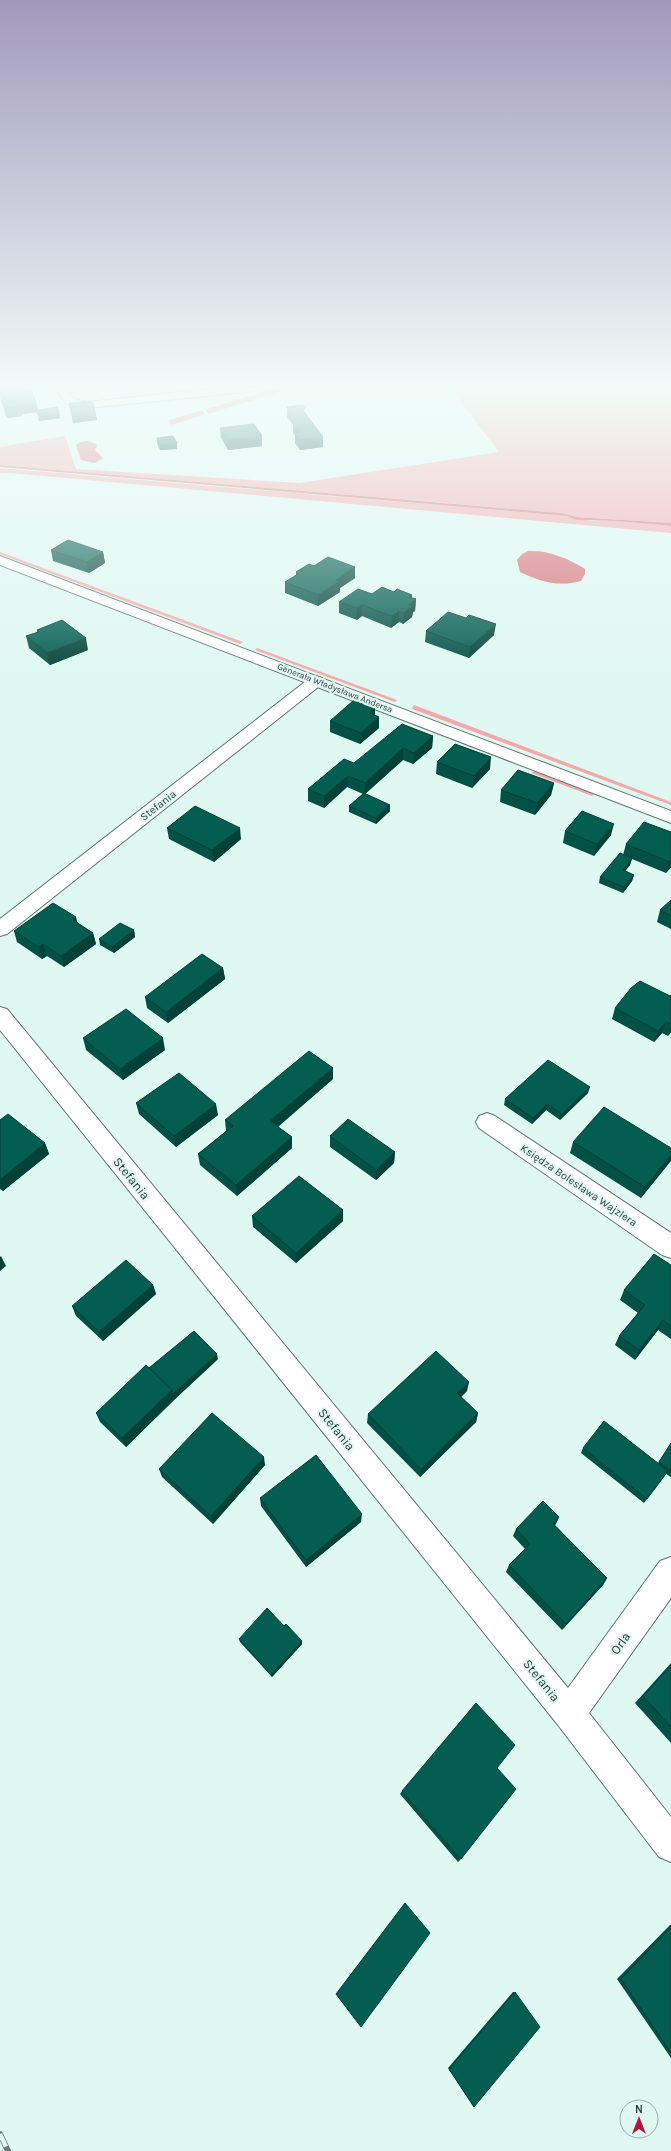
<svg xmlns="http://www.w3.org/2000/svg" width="671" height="2151" font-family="Karla,sans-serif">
	<rect width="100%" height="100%" fill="#dff8f2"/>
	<path fill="#f5a8ab" d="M 450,387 L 671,387 L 671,523 L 576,517 L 550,512 L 0,465 L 0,447 L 65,436 L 76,469 L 300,483 L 499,452 Z
		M 0,468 L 567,516 L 590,521 L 617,521 L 671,526 L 671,533 L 11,473 L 0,473 Z
		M 0,552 L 243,642 L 240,644 L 23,563 L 0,554 Z
		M 257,648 L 397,700 L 395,702 L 255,650 Z
		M 414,705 L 671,802 L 671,805 L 412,709 Z
		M 535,771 L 594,794 L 592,796 L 531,773 Z"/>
	<path fill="#d87178" d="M 80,442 L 88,441 L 96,444 L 97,446 L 95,450 L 102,457 L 102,459 L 94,463 L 81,460 L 76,445 Z
		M 0,465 L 561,513 L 576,517 L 671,523 L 671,526 L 617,521 L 577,520 L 567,516 L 0,467 Z
		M 528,551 C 548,550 568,558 585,569 L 585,574 L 581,581 C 558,587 541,582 520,572 L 517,560 L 522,554 Z"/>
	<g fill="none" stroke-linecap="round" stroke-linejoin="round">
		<path stroke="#d87178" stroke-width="5" d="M 209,411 L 287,387
			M 172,422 L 201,413"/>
		<defs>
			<path id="street" d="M 54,387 L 65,387 L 74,399 L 88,402 L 230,387 L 259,388 L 254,391 L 88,408 L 66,404 Z
				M 316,676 L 322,678 L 324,681 L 322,684 L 7,934 L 0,936 L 0,919 L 310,678 Z
				M 0,1007 L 7,1009 L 568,1688 L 660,1561 L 671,1557 L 671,1598 L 589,1713 L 671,1817 L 671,1862 L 659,1857 L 558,1725 L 0,1030 Z
				M 487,1113 L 495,1116 L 671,1233 L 671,1258 L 662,1255 L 479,1128 L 476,1122 L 479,1116 Z"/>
			<path id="secondary" d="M 0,556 L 671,811 L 671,823 L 0,565 Z"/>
		</defs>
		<use href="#street" stroke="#5f7570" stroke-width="2"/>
		<use href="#secondary" stroke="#5f7570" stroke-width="2"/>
		<use href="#street" fill="#fff" fill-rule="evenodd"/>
		<use href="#secondary" fill="#fff" fill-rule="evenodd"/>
		<defs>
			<path id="rail" d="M 0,2134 L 8,2151"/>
		</defs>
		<use href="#rail" stroke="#697774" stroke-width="6"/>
		<use href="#rail" stroke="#dff8f2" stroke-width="4.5" stroke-dasharray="14" stroke-linecap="butt"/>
	</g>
	<path fill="#035045" d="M 0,387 L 23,387 L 23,391 L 36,402 L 38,410 L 60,418 L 39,421 L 38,412 L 21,414 L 22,416 L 7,418 L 2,404 L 0,396 Z
		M 69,403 L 95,410 L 97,420 L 73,423 Z
		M 287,407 L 305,414 L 323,447 L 300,450 L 295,443 L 295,436 L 293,433 L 293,425 L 287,417 Z
		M 220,428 L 262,446 L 228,450 L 221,438 Z
		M 157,438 L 177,449 L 160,450 L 157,443 Z
		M 51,550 L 103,552 L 105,563 L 89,573 L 53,561 Z
		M 314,566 L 355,567 L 355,578 L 340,588 L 340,592 L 318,606 L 285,593 L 285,582 L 296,576 L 296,572 Z
		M 394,592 L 412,595 L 412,598 L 416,599 L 415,611 L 413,612 L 412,617 L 403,624 L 399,622 L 391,628 L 362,616 L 357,620 L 339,613 L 339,602 L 372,594 Z
		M 37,630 L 88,650 L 50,665 L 29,648 L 26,636 L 37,632 Z
		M 426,631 L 494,635 L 469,658 L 425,642 Z
		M 375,715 L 379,717 L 379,728 L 360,744 L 330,732 L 330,721 Z
		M 433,736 L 432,748 L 413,764 L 403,760 L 365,794 L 390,805 L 390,811 L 376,824 L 349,812 L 349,806 L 363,794 L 347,787 L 324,808 L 308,801 L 308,789 L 354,763 Z
		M 437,762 L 490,769 L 472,788 L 436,774 Z
		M 554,783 L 551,795 L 535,815 L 500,802 L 501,790 Z
		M 167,828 L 241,839 L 214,862 L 169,839 Z
		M 565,831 L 611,835 L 594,856 L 563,843 Z
		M 671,832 L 671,867 L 666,873 L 632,859 L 630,865 L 625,871 L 634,875 L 632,881 L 623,893 L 599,883 L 600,877 L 623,855 L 626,844 Z
		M 671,900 L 671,929 L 657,922 L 660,910 Z
		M 77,923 L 93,933 L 96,944 L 64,967 L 47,956 L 42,959 L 17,942 L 14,931 Z
		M 134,930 L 135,937 L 114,953 L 100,945 L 99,939 Z
		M 223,968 L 225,979 L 168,1023 L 147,1008 L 145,997 Z
		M 671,995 L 671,1032 L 668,1036 L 662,1033 L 654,1042 L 612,1019 L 615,1008 L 670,996 Z
		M 83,1038 L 165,1050 L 123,1080 L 86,1050 Z
		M 333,1079 L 278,1127 L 292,1137 L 292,1148 L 237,1196 L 200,1165 L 198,1154 L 226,1131 L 225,1120 Z
		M 588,1093 L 560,1120 L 546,1110 L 532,1124 L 504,1105 L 505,1099 Z
		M 136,1103 L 218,1115 L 176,1147 L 139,1114 Z
		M 0,1120 L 45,1143 L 49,1154 L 3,1191 L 0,1189 Z
		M 330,1136 L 395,1152 L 394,1163 L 376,1180 L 330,1147 Z
		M 573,1142 L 671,1148 L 671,1160 L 641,1198 L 570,1153 Z
		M 343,1210 L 343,1221 L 296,1263 L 253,1227 L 252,1216 Z
		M 671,1265 L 671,1339 L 658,1330 L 635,1360 L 615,1345 L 619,1336 L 638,1313 L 620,1300 L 624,1290 Z
		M 153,1285 L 156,1294 L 103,1341 L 76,1316 L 72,1306 Z
		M 218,1359 L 175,1399 L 126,1447 L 100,1422 L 96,1413 L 149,1368 Z
		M 467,1391 L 461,1397 L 478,1413 L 476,1422 L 420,1477 L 367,1423 L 368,1414 Z
		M 671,1443 L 671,1477 L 666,1474 L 644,1503 L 581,1453 L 583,1448 L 658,1463 Z
		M 265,1465 L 213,1524 L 162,1477 L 159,1469 Z
		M 260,1498 L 361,1522 L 306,1567 L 261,1506 Z
		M 559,1517 L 555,1525 L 607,1578 L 603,1585 L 562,1630 L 506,1572 L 509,1565 L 525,1549 L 513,1536 L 516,1529 Z
		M 284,1626 L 302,1644 L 272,1677 L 240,1642 L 239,1639 Z
		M 671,1663 L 671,1743 L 635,1703 Z
		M 402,1791 L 461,1859 L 458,1862 L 400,1794 Z
		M 670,1925 L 671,1925 L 671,2058 L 617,1979 Z
		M 513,1992 L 515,1992 L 474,2107 L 448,2068 Z"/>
	<path fill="#024138" d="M 0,387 L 23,387 L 24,392 L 0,395 Z
		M 36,402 L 38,412 L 21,414 L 22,416 L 7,418 L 5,408 L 19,404 Z
		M 95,410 L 97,420 L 73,423 L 72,413 Z
		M 59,412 L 60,418 L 39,421 L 38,415 Z
		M 262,436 L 262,446 L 228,450 L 227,440 Z
		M 323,437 L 323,447 L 300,450 L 299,440 Z
		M 177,443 L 177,449 L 160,450 L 160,445 Z
		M 103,552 L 105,563 L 89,573 L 87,562 Z
		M 355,567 L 355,578 L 340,588 L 340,592 L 318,606 L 318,595 L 336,580 Z
		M 412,595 L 411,603 L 416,599 L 415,611 L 413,612 L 412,617 L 403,624 L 404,613 L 409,597 Z
		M 362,605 L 362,616 L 357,620 L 357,608 Z
		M 399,611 L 399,622 L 391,628 L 392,616 Z
		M 496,624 L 494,635 L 469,658 L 470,647 Z
		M 86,638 L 88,650 L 50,665 L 47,653 Z
		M 375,708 L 375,720 L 370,713 Z
		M 379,717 L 379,728 L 360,744 L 361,733 Z
		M 433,736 L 432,748 L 413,764 L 414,753 Z
		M 403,748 L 403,760 L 364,795 L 365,783 Z
		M 491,757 L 490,769 L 472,788 L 474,776 Z
		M 348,776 L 347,787 L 324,808 L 324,796 Z
		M 554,783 L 551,795 L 535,815 L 537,803 Z
		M 390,805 L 390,811 L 376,824 L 376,818 Z
		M 614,824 L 611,835 L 594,856 L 597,844 Z
		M 240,828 L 241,839 L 214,862 L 212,850 Z
		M 632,858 L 630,865 L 621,876 L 623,870 Z
		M 671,860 L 671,867 L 666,873 L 670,862 Z
		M 634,875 L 632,881 L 623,893 L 624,887 Z
		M 76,917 L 79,929 L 73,920 Z
		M 134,930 L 135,937 L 114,953 L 112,947 Z
		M 93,933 L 96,944 L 64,967 L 61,956 Z
		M 43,944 L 47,956 L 42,959 L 39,947 Z
		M 223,968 L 225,979 L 168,1023 L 166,1012 Z
		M 666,1022 L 662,1033 L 654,1042 L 658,1031 Z
		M 671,1027 L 671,1032 L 668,1036 Z
		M 163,1038 L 165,1050 L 123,1080 L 120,1069 Z
		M 333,1068 L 333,1079 L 271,1132 L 270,1121 Z
		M 590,1087 L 588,1093 L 560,1120 L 562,1114 Z
		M 216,1104 L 218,1115 L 176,1147 L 174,1136 Z
		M 547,1104 L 546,1110 L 532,1124 L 533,1118 Z
		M 292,1137 L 292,1148 L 237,1196 L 236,1185 Z
		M 45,1143 L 49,1154 L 3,1191 L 0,1184 L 0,1180 Z
		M 395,1152 L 394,1163 L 376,1180 L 376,1170 Z
		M 671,1155 L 671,1161 L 641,1198 L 645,1187 Z
		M 343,1210 L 343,1221 L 296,1263 L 296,1253 Z
		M 1,1256 L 6,1266 L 0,1271 L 0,1257 Z
		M 153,1285 L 156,1294 L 103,1341 L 99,1332 Z
		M 663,1320 L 658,1330 L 635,1360 L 639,1350 Z
		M 217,1354 L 218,1359 L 175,1399 L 126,1447 L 122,1438 L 172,1390 Z
		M 469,1382 L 467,1391 L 455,1402 L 457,1393 Z
		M 478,1413 L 476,1422 L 420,1477 L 421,1469 Z
		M 264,1457 L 265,1465 L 213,1524 L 211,1516 Z
		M 362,1514 L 361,1522 L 306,1567 L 306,1560 Z
		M 559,1517 L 556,1524 L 549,1531 L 553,1524 Z
		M 607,1578 L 603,1585 L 562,1630 L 566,1624 Z
		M 302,1641 L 302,1644 L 272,1677 L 271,1675 Z"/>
	<path fill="#035d50" stroke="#024138" d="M 31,390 L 36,402 L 19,404 L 19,406 L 5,408 L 0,395 L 0,394 Z
		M 92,401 L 95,410 L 72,413 L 69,403 Z
		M 303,405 L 305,409 L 302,409 L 323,437 L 299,440 L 295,433 L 299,432 L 293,423 L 297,422 L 287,407 Z
		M 57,407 L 59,412 L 38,415 L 37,410 Z
		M 254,424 L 262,436 L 227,440 L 220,428 Z
		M 173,436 L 177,443 L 160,445 L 157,438 Z
		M 68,540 L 103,552 L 87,562 L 51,550 Z
		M 328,557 L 355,567 L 336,580 L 340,581 L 318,595 L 285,582 L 298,574 L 296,572 L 309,564 L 314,566 Z
		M 382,587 L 394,592 L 397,589 L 412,595 L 409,597 L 416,599 L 409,605 L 413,606 L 404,613 L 399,611 L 392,616 L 362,605 L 357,608 L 339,602 L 358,589 L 372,594 Z
		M 448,612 L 466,618 L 469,615 L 496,624 L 470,647 L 426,631 Z
		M 62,620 L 86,638 L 47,653 L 26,636 L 39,632 L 37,630 Z
		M 354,700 L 375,708 L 370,713 L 379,717 L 361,733 L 330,721 Z
		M 402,724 L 433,736 L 414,753 L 403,748 L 365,783 L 348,776 L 324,796 L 308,789 L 344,759 L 354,763 Z
		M 455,744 L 491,757 L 474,776 L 437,762 Z
		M 518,770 L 554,783 L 537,803 L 501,790 Z
		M 364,793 L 390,805 L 376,818 L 349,806 Z
		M 195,806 L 240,828 L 212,850 L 167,828 Z
		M 582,811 L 614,824 L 597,844 L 565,831 Z
		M 644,822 L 671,832 L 671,860 L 670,862 L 626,844 Z
		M 620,853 L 632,858 L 623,870 L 634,875 L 624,887 L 600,877 Z
		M 671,900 L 671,916 L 660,910 Z
		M 53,903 L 76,917 L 73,920 L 93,933 L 61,956 L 43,944 L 39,947 L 14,931 Z
		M 120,923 L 134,930 L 112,947 L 99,939 Z
		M 202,954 L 223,968 L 166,1012 L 145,997 Z
		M 640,981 L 670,996 L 671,995 L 671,1024 L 666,1022 L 658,1031 L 615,1008 L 631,988 Z
		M 126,1009 L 163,1038 L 120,1069 L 83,1038 Z
		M 309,1051 L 333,1068 L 270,1121 L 292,1137 L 236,1185 L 198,1154 L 233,1126 L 225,1120 Z
		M 548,1060 L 590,1087 L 562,1114 L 547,1104 L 533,1118 L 505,1099 Z
		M 179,1073 L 216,1104 L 174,1136 L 136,1103 Z
		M 604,1107 L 671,1148 L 671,1155 L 645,1187 L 573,1142 Z
		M 8,1114 L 45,1143 L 0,1180 L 0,1120 Z
		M 348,1119 L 395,1152 L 376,1170 L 330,1136 Z
		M 299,1176 L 343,1210 L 296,1253 L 252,1216 Z
		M 654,1254 L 671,1265 L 671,1326 L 663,1320 L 639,1350 L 619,1336 L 645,1305 L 624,1290 Z
		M 126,1260 L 153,1285 L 99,1332 L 72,1306 Z
		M 194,1331 L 217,1354 L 173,1394 L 172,1390 L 149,1368 Z
		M 436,1351 L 469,1382 L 457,1393 L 478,1413 L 421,1469 L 368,1414 Z
		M 146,1365 L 172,1390 L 122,1438 L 96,1413 Z
		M 212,1413 L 264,1457 L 211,1516 L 159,1469 Z
		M 604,1421 L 668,1471 L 647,1499 L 583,1448 Z
		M 671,1443 L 671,1471 L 659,1462 Z
		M 316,1455 L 362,1514 L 306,1560 L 260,1498 Z
		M 543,1501 L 559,1517 L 553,1524 L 607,1578 L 566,1624 L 509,1565 L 530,1544 L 516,1529 Z
		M 267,1608 L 284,1626 L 286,1624 L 302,1641 L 271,1675 L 239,1639 Z
		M 671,1665 L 671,1727 L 643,1696 Z
		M 476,1703 L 515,1745 L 497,1768 L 516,1789 L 461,1859 L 402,1791 Z
		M 405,1903 L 430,1933 L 361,2027 L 336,1994 Z
		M 671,1927 L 671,2053 L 621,1979 Z
		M 515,1992 L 540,2027 L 474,2107 L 449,2069 Z"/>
	<linearGradient id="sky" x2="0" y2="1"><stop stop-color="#a199bb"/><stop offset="0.56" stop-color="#f1fcf9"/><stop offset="1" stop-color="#f1fcf9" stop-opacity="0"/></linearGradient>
	<rect width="671" height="688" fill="url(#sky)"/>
	<g text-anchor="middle" stroke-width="4" stroke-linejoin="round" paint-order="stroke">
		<g font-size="9" fill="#353e3c" stroke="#dff8f2">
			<text transform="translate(335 688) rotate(21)" y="3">Generała Władysława Andersa</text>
		</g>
		<g font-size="11" fill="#353e3c" stroke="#dff8f2">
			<text transform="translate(158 805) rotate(-38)" y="4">Stefania</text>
			<text transform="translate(579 1185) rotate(34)" y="4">Księdza Bolesława Wajzlera</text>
		</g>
		<g font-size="13" fill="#353e3c" stroke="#dff8f2">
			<text transform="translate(132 1178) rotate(51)" y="5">Stefania</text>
			<text transform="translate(337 1429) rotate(51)" y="5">Stefania</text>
			<text transform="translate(620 1643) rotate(-54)" y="5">Orla</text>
			<text transform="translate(542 1680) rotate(51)" y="5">Stefania</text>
		</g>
	</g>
	<g transform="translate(639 2119)"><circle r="19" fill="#dff8f2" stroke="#9baea9"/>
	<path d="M0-3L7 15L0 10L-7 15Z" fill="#ac1738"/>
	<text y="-6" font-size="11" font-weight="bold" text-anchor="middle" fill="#353e3c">N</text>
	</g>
</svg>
